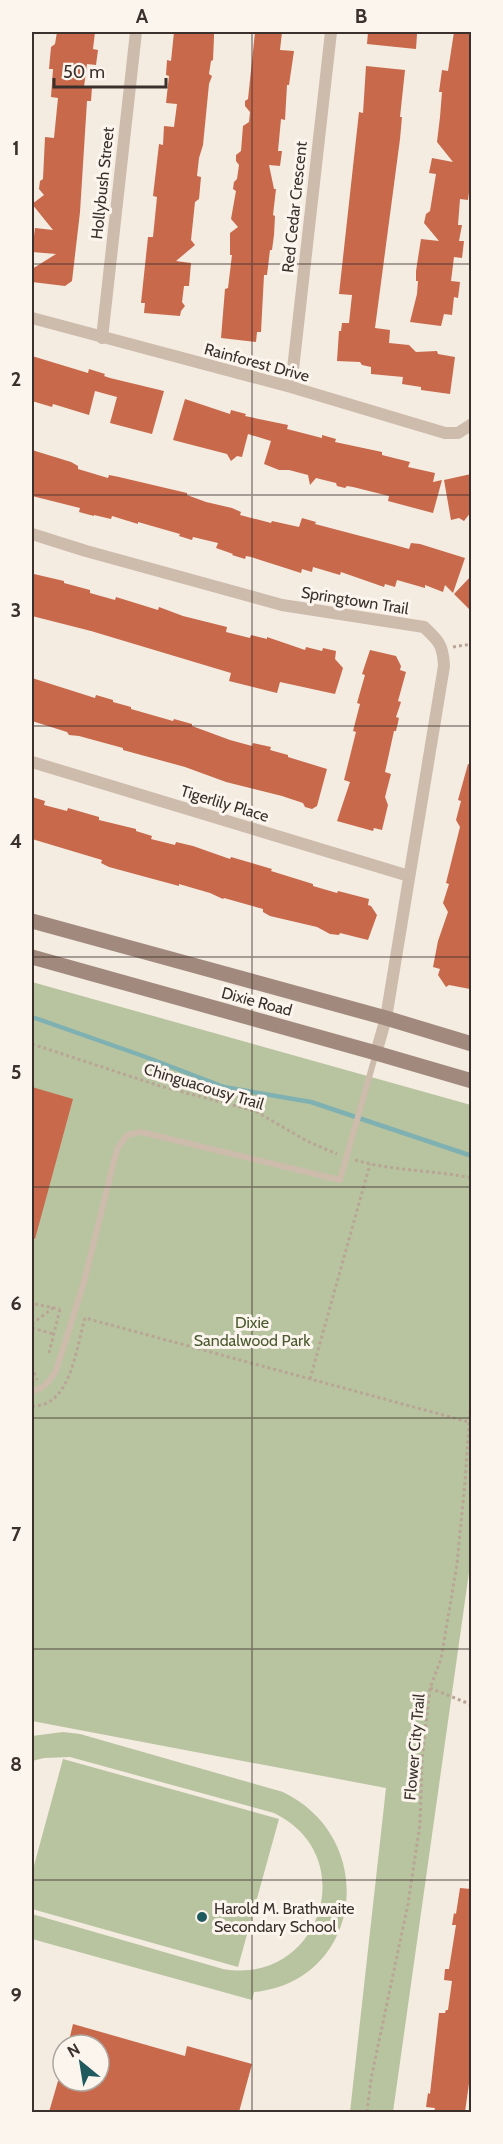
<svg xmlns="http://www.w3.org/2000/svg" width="503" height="2144" font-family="Cabin,sans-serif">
	<rect width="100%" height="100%" fill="#f4ebe1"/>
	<path fill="#b8c4a0" d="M 32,982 L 471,1105 L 471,1558 L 393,2112 L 350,2112 L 386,1788 L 32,1721 Z
		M 63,1732 L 80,1734 L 283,1792 C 380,1839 363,1981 254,1992 L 252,2000 L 32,1939 L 32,1914 L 223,1969 C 320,1986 363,1856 274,1813 L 70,1757 L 44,1758 L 32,1761 L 32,1736 Z
		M 63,1759 L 279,1819 L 238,1967 L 32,1909 L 32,1873 Z"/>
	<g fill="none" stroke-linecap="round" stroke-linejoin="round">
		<path stroke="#7fb0b2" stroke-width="4.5" d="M 32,1017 L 143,1056 L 224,1087 L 311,1102 L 472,1156"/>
	</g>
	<path fill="#c8694b" d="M 57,32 L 95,32 L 93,49 L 98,50 L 96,65 L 87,64 L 84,87 L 92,87 L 91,101 L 87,101 L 80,212 L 72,281 L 65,286 L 32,282 L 32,269 L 56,254 L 32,252 L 32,237 L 34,236 L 35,228 L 53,230 L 32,204 L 44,195 L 39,189 L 40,181 L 43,179 L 45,137 L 54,138 L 58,98 L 51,97 L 53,69 L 49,69 L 51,47 L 55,44 Z
		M 174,32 L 214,32 L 214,37 L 213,60 L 211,61 L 209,74 L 212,76 L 209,84 L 203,145 L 199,158 L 197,176 L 201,177 L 199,199 L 195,202 L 191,240 L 195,245 L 176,261 L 191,263 L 189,286 L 184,286 L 182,302 L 185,306 L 181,311 L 180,316 L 144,313 L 145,303 L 141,303 L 148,237 L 153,237 L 157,197 L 153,196 L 159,144 L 163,145 L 164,126 L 174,127 L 177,104 L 166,103 L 169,76 L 166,75 L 167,60 L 171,61 Z
		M 255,32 L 282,32 L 280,50 L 294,51 L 289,85 L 287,85 L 285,120 L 281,119 L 278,151 L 282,151 L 280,166 L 269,165 L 274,189 L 276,189 L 273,215 L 275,216 L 274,235 L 272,250 L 270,250 L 267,275 L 264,275 L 261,332 L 257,332 L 256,342 L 221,338 L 225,289 L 228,288 L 232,255 L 230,255 L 230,233 L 238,227 L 231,219 L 236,191 L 233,189 L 234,182 L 237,179 L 239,165 L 236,161 L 236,155 L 241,151 L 243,126 L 249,122 L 250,112 L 245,106 L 245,101 L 248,99 Z
		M 368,32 L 417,34 L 416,49 L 367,44 Z
		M 454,32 L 471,32 L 471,145 L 469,167 L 471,167 L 471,177 L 468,200 L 460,199 L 458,225 L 462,225 L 459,241 L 464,241 L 462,258 L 454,257 L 451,281 L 460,282 L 458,298 L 454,297 L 452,315 L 444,314 L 441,326 L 410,322 L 417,294 L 418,281 L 416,281 L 416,271 L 421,239 L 439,241 L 424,223 L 426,214 L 430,211 L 436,174 L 429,173 L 432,158 L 453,162 L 437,142 L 440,117 L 442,92 L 439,92 L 442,70 L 448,71 Z
		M 366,66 L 405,70 L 400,117 L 402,117 L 400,139 L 375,328 L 390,330 L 389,343 L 409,345 L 416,352 L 437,351 L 438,354 L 455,357 L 450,394 L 421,390 L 421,387 L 402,384 L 403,377 L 371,374 L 371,367 L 362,365 L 360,362 L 337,361 L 339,331 L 341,331 L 342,323 L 349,323 L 352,295 L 339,294 L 359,112 L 363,113 Z
		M 32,356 L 88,373 L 89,369 L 105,374 L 104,376 L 110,378 L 164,391 L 152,434 L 110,423 L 117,397 L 95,391 L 89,415 L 53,404 L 52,407 L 32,401 Z
		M 185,399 L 230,414 L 231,410 L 246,414 L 245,416 L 288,425 L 287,429 L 322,438 L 322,435 L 336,439 L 335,442 L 382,452 L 382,455 L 410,462 L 408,467 L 435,473 L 433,482 L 442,480 L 433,513 L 388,501 L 389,496 L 353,487 L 347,486 L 345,488 L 337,486 L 336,483 L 316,478 L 310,485 L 308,475 L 289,470 L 279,470 L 264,464 L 271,441 L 248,434 L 242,457 L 237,456 L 231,461 L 227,454 L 173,440 Z
		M 32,450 L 71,462 L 78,466 L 78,469 L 108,478 L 109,475 L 119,477 L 187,493 L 187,495 L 206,502 L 232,508 L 241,512 L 240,515 L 271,523 L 272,521 L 299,527 L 302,518 L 316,522 L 315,524 L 391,544 L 409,549 L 411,543 L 420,544 L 465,558 L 453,593 L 445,585 L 443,592 L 425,585 L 425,588 L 397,580 L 395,587 L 385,584 L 384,587 L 341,572 L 340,575 L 313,567 L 312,572 L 302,569 L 301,573 L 251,557 L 246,556 L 245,559 L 232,555 L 233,554 L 216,548 L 218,543 L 193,537 L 192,540 L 179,536 L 180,534 L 138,522 L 138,524 L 112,516 L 111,519 L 94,515 L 94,516 L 79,512 L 80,508 L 32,496 Z
		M 471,474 L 471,491 L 469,492 L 471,512 L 464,521 L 459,518 L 451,520 L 444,480 Z
		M 34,574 L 64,581 L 64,583 L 90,590 L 90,593 L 115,600 L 116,597 L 158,610 L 159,607 L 183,616 L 227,627 L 226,632 L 250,638 L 251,635 L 267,639 L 267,637 L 305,650 L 306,647 L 322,651 L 323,648 L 336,651 L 335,659 L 343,668 L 335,694 L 280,682 L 277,693 L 229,681 L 231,673 L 91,631 L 32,616 L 32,577 L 33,578 Z
		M 471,576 L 471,611 L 454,594 Z
		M 370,650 L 396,656 L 401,666 L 400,670 L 406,672 L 398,701 L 401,702 L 396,717 L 399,718 L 396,731 L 394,731 L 385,772 L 391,774 L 385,797 L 388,805 L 382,830 L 374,828 L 373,831 L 337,821 L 350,782 L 344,780 L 356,732 L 353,731 L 360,704 L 357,703 L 365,675 L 362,674 Z
		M 32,678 L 95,698 L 96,695 L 113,700 L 113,702 L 131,707 L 131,709 L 173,721 L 174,719 L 192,724 L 192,726 L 230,740 L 252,746 L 253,743 L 271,747 L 270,750 L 288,755 L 288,757 L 327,769 L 317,806 L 312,809 L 305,807 L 303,803 L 282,796 L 226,782 L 185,767 L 123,750 L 123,748 L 79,736 L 69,735 L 67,732 L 32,721 Z
		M 468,764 L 471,765 L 471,983 L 470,989 L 449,985 L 446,987 L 438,975 L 440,969 L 433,967 L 438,941 L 448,912 L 443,903 L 449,884 L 446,883 L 460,827 L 456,820 L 461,801 L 458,800 Z
		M 32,797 L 45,801 L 44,805 L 67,811 L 68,808 L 99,817 L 99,820 L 136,829 L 136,831 L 152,836 L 151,839 L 175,845 L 176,842 L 193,846 L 230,859 L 231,857 L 272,869 L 271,871 L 313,884 L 313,886 L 337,893 L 338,891 L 369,899 L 368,905 L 371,906 L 377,915 L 368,940 L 340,933 L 339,935 L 330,934 L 317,927 L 270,916 L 263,912 L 263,909 L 224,898 L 223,899 L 210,893 L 179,884 L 179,886 L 109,867 L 101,863 L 102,860 L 32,839 Z
		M 32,1087 L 73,1099 L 35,1239 L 32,1238 Z
		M 460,1888 L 471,1889 L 471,2069 L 465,2112 L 434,2112 L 435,2108 L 426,2107 L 428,2093 L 430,2094 L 439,2013 L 445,2013 L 446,2010 L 448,2010 L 452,1981 L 444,1980 L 445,1969 L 449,1969 L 456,1925 L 452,1925 L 454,1913 L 456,1914 Z
		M 73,2024 L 185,2056 L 187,2046 L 252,2064 L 239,2112 L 49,2112 L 58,2081 L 99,2081 L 99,2045 L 68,2045 Z"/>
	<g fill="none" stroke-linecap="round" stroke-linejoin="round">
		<path stroke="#b9a596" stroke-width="3" stroke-dasharray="3 3" stroke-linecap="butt" d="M 453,647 L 472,644
			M 32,1044 L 160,1086 L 255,1111 L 307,1141 L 337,1154
			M 355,1160 C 392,1171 433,1170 472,1178
			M 35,1304 L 60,1309
			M 32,1324 L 53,1308
			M 32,1328 L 54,1334
			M 49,1353 L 60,1309
			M 32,1367 L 37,1380
			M 310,1379 L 370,1164
			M 32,1406 C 71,1407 76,1348 85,1318 L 469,1422
			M 430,1688 L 472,1705
			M 367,2112 L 371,2079 L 408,1904 L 420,1824 L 422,1759 L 430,1688 L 441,1659 L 457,1564 L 465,1482 L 472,1382"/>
		<path stroke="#cdbbac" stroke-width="6" d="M 32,1391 C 45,1388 49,1382 56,1371 L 84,1282 L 117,1149 L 127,1135 L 141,1132 L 340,1180 L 376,1053"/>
		<path stroke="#cdbbac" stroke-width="12" d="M 32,318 L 291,387 L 445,433 L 458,433 L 472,424
			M 102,338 L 136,32
			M 291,387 L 331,32
			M 32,534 L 86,551 L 282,605 L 424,627 C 439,641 443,645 444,666 L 386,1018 L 376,1053
			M 32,762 L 409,876"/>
		<path stroke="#a18a7d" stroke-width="15" d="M 32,921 L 386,1018 L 472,1044
			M 32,957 L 376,1053 L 472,1081"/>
	</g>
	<path fill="none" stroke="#3b302b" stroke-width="1.5" stroke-opacity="0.55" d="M 252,32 L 252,2112M 32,264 L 472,264M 32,495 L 472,495M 32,726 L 472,726M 32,957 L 472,957M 32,1187 L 472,1187M 32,1418 L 472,1418M 32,1649 L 472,1649M 32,1880 L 472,1880"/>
	<circle fill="#1f5a5e" stroke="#fbf5ee" stroke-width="2" cx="202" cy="1917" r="6"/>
	<g text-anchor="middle" stroke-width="6" stroke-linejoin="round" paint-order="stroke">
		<g font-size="16" fill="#3b302b" stroke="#fbf5ee">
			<text transform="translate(102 183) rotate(-84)" y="6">Hollybush Street</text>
			<text transform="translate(294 207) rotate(-84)" y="6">Red Cedar Crescent</text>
			<text transform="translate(257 362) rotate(15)" y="6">Rainforest Drive</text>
			<text transform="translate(355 600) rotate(9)" y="6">Springtown Trail</text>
			<text transform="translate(225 803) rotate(17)" y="6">Tigerlily Place</text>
			<text transform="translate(257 1001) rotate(15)" y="6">Dixie Road</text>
			<text transform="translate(204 1086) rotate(17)" y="6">Chinguacousy Trail</text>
			<text transform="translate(414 1747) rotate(-85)" y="6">Flower City Trail</text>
		</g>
		<g font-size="16" fill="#4a5a2e" stroke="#fbf5ee">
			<text x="252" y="1328">Dixie<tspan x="252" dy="18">Sandalwood Park</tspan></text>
		</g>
		<g font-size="16" fill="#3b302b" stroke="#fbf5ee" text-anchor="start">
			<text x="214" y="1914">Harold M. Brathwaite<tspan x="214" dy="18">Secondary School</tspan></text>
		</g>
	</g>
	<rect width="503" height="2144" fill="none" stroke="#fbf5ee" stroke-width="66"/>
	<g transform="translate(81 2063) rotate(330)"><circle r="28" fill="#fbf5ee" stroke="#aea6a0" stroke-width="1.5"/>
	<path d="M0-4.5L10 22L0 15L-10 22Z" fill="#1f5a5e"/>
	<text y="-9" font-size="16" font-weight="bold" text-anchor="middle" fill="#3b302b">N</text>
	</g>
	<path d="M54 78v9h112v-9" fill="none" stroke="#3b302b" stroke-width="3"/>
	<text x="63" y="78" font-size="18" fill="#3b302b" stroke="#fbf5ee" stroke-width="4.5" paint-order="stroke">50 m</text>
	<rect x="33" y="33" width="437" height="2078" fill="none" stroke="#3b302b" stroke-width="2"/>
	<g font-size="20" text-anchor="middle" font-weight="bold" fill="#3b302b">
		<text x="142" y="23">A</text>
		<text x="361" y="23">B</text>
		<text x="16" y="155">1</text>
		<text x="16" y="386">2</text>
		<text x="16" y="617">3</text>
		<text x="16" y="848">4</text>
		<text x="16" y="1079">5</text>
		<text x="16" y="1310">6</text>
		<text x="16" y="1541">7</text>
		<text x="16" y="1771">8</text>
		<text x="16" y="2002">9</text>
	</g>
</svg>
